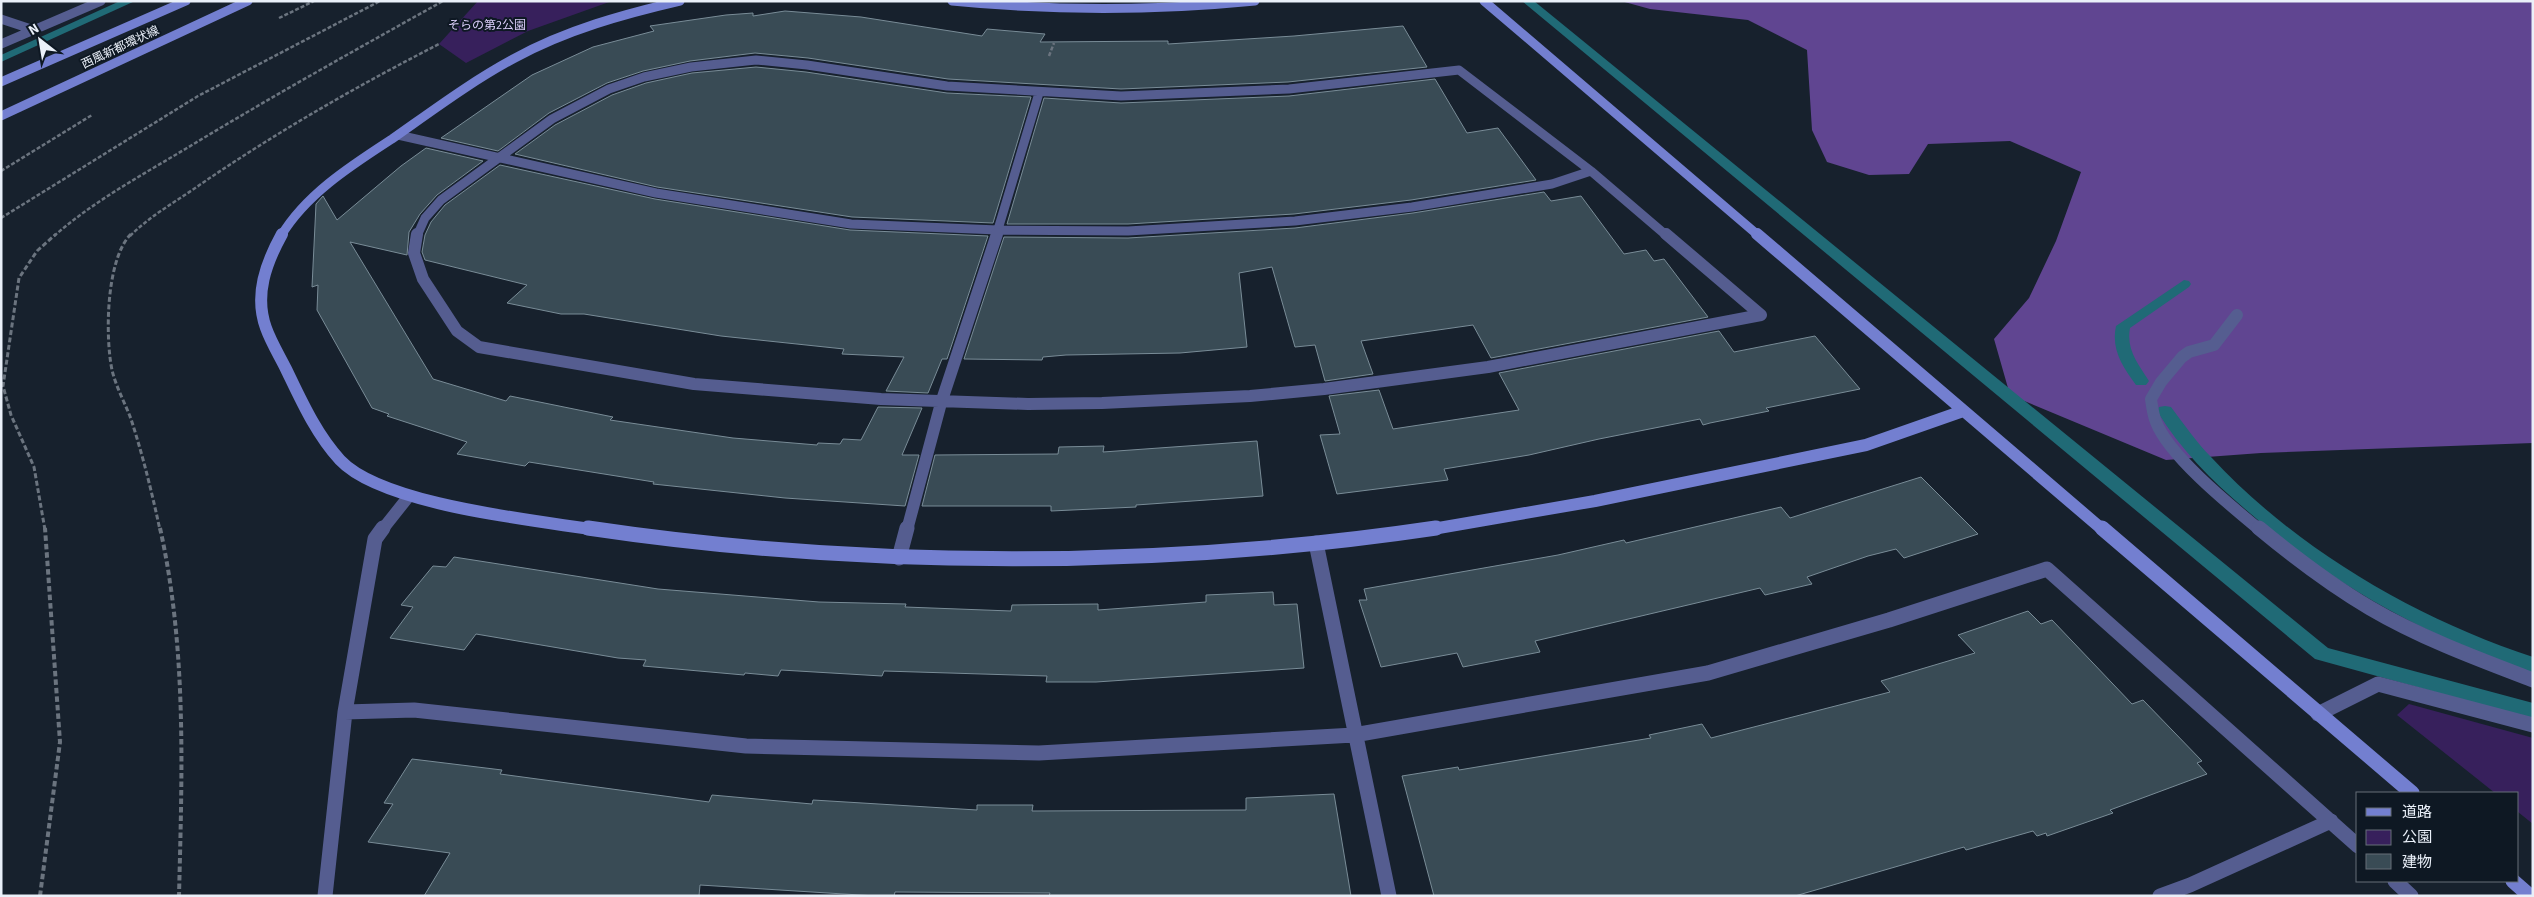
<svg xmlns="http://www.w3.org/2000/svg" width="2534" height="897" font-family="'Source Sans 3','Noto Sans JP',sans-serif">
	<rect width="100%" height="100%" fill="#17212d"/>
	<path fill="#37205c" d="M 478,1 L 612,1 L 528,31 L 466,63 L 439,44 Z
		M 2409,704 L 2533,738 L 2533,824 L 2518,812 L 2518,793 L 2495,793 L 2397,715 Z"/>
	<path fill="#604591" d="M 1621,1 L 2533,1 L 2533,443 L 2261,453 L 2166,460 L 2010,395 L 1994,339 L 2029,298 L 2056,241 L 2081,172 L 2010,141 L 1928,144 L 1909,174 L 1869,175 L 1827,162 L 1812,130 L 1807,50 L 1748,20 L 1650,9 Z"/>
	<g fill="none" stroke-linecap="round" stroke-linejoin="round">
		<path fill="#206a76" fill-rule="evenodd" d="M 120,1 L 135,1 L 1,62 L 1,55 Z
			M 1522,1 L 1534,1 L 2328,648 L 2533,703 L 2533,719 L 2315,659 Z
			M 2184,280 L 2189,281 L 2191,284 L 2189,287 L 2130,328 C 2126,350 2138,363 2149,381 L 2146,385 L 2136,385 C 2122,366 2111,349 2116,326 Z
			M 2165,406 L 2171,407 C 2184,424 2196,442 2211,457 C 2295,548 2416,619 2533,657 L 2533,673 C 2426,637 2330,583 2245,509 C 2212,481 2180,449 2157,411 L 2159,407 Z"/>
	</g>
	<path fill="#394b55" stroke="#798c97" d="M 785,11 L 861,17 L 982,36 L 987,29 L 1045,34 L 1040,42 L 1168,41 L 1168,44 L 1294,36 L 1403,26 L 1427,67 L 1288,82 L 1121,89 L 948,79 L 808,58 L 755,53 L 690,61 L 643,71 L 607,83 L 549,113 L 498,151 L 441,138 L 532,75 L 593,47 L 654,31 L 650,26 L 726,15 L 753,13 L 753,16 Z
		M 756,67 L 806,72 L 947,93 L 1031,97 L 993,223 L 852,217 L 657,187 L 515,154 L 555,125 L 612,95 L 646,83 L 692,73 Z
		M 1435,79 L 1467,133 L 1498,128 L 1536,180 L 1411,200 L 1294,214 L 1128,224 L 1007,224 L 1044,98 L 1121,103 L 1289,96 Z
		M 426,148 L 483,161 L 437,195 L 420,214 L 409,232 L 407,255 L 350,242 L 433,379 L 506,401 L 510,396 L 613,417 L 610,420 L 733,438 L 817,445 L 818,443 L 840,444 L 843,439 L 861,440 L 878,407 L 922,408 L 902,455 L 919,455 L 905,506 L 785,498 L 653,484 L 654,482 L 529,462 L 525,466 L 457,454 L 467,442 L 387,416 L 389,414 L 372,408 L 317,310 L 318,285 L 312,287 L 316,204 L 323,196 L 337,220 L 401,166 Z
		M 500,165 L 655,199 L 850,230 L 988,236 L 947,359 L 942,359 L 928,393 L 886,391 L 904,357 L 842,354 L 844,349 L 721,336 L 584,314 L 561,314 L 507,303 L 527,285 L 425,260 L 422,252 L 425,235 L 431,222 L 445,205 Z
		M 1544,192 L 1551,201 L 1581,196 L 1624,254 L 1646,250 L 1654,261 L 1664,259 L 1708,317 L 1491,358 L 1473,325 L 1361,341 L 1373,374 L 1325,381 L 1315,345 L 1295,347 L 1272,267 L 1239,273 L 1247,347 L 1180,353 L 1066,355 L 1043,357 L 1042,360 L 964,359 L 1004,237 L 1128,238 L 1295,228 L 1413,213 Z
		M 1719,331 L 1734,352 L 1815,336 L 1860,389 L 1766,408 L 1769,411 L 1710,423 L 1703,425 L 1700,419 L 1599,439 L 1529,455 L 1444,469 L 1448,480 L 1337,494 L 1320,435 L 1340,434 L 1329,396 L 1379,390 L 1393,429 L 1519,410 L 1499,373 Z
		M 1257,441 L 1263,496 L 1136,505 L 1136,507 L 1051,511 L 1051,506 L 922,506 L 935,455 L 1058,454 L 1059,447 L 1104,446 L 1103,452 Z
		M 1921,477 L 1978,534 L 1904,558 L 1896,549 L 1868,556 L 1807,577 L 1812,584 L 1765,595 L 1760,588 L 1535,641 L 1540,652 L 1463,667 L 1457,653 L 1381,667 L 1359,600 L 1367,600 L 1364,589 L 1558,555 L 1624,540 L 1626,543 L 1781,507 L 1790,518 Z
		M 454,557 L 658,589 L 819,602 L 906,604 L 905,607 L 1011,611 L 1012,605 L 1098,604 L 1098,610 L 1206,602 L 1206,595 L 1273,592 L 1274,605 L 1297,604 L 1304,668 L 1096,682 L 1046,682 L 1047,676 L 884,671 L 882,676 L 781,670 L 778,676 L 745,673 L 744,675 L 643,666 L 646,660 L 618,658 L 476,634 L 464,650 L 390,638 L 413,607 L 401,605 L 433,566 L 446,567 Z
		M 2028,611 L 2041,624 L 2052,620 L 2132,704 L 2143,700 L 2202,761 L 2197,763 L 2207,774 L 2110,810 L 2113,813 L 2047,836 L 2046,833 L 2037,836 L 2033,831 L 1966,850 L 1964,847 L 1795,896 L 1434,896 L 1402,776 L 1458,767 L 1459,770 L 1651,738 L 1649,735 L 1702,724 L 1711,738 L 1890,692 L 1881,681 L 1975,653 L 1958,635 Z
		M 412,759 L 502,770 L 500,774 L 709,802 L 712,795 L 812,804 L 813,800 L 977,810 L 977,805 L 1033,805 L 1032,811 L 1246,810 L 1246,798 L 1334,794 L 1351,896 L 1049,896 L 1050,893 L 895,892 L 894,896 L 876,896 L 700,885 L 699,896 L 424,896 L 450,853 L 368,842 L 393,804 L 384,803 Z"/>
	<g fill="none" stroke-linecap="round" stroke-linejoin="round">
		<path stroke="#6b747f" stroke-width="2.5" stroke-dasharray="4 2" stroke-linecap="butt" d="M 279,18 L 314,1
			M 1049,56 L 1054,43
			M 1,171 L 92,115
			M 1,218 L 198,96 L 380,1
			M 54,236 C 94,201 142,175 187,148 C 271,97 357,49 443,1
			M 130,236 C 151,215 177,201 201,184 C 277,132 357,86 439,44"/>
		<path stroke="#6b747f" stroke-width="3" stroke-dasharray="5 2.5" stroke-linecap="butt" d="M 131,234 C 106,259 105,336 112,370 C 116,387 125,403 131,419 C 143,456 152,493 160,530
			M 45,530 L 34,467 L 11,415 L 3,386 L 19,278 L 37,251 L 56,234"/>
		<path stroke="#6b747f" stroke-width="4" stroke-dasharray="5.5 3" stroke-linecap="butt" d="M 160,528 C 187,649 182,773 179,896
			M 40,896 L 60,742 L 45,528"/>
		<path stroke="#555d90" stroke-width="12" d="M 2237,315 L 2214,345 L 2189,352 L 2182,357 L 2161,382 L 2151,399 C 2152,406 2153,415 2156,422 C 2169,456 2231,506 2260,530"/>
		<path stroke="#555d90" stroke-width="15" d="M 2259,528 C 2294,557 2331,585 2370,608 C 2421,638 2478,659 2533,680
			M 2318,714 L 2378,684 L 2533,725"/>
		<path stroke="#555d90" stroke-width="9" d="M 1,19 L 34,30
			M 1,44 L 101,1
			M 398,135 L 656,193 L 851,224 L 998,230 L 1128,231 L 1295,221 L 1412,207 L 1552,184 L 1591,171
			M 417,236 L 425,218 L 441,200 L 552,119 L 609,89 L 644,77 L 691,67 L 756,60 L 807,65 L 947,86 L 1121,96 L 1289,89 L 1459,70 L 1591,171 L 1667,236
			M 996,236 L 1039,93"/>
		<path stroke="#555d90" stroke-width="12" d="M 417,234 L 414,253 L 423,279 L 457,331 L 479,347 L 694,384 L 881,399 L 1028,404 L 1102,403 L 1250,396 L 1324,389 L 1488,367 L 1761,315 L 1666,234
			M 382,530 L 409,496
			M 907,530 L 941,403 L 997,234"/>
		<path stroke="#555d90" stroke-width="15" d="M 1316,543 L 1389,896
			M 899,558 L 907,528
			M 345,712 L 414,710 L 746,746 L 1039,753 L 1354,735 L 1708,673 L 1889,620 L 2047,569 L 2358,846
			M 2395,881 L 2411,896
			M 325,896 L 345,712 L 375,539 L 383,528
			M 2160,896 L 2190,885 L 2331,821"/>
		<path stroke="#737fd0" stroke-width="9" d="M 952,1 C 1053,11 1154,11 1255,1
			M 1484,1 L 1759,236
			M 1,82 L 186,1
			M 1,116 L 248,1
			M 281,236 C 306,194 352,165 392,139 C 432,111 472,81 515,58 C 566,30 624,14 680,1"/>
		<path stroke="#737fd0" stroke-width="12" d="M 282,234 C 266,263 254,295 266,328 C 271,342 279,355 286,369 C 301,400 316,434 340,460 C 382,505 534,520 596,530
			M 1757,234 L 2103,530
			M 1427,530 L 1595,501 L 1866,445 L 1963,411"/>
		<path stroke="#737fd0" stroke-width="15" d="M 588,528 C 863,569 1161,569 1436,528
			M 2102,528 L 2412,793
			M 2513,881 L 2530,896"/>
	</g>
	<g text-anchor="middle" stroke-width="4" stroke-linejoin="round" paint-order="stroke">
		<g font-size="12" fill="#d9cdf8" stroke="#0e1823">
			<text x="487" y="29">そらの第2公園</text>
		</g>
		<g font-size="12" fill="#eaf0f9" stroke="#0e1823">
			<text transform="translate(120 47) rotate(-25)" y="4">西風新都環状線</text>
		</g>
	</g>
	<rect width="2534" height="897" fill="none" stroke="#eaf0f9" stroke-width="5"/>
	<rect x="2356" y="792" width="162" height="90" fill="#0e1823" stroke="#666e79"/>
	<rect x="2366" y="808" width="25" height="8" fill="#737fd0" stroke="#666e79"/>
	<text x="2402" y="817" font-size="15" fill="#eaf0f9">道路</text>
	<rect x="2366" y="830" width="25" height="15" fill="#37205c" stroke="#666e79"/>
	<text x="2402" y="842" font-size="15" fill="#eaf0f9">公園</text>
	<rect x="2366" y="854" width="25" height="15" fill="#394b55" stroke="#666e79"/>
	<text x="2402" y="867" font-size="15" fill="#eaf0f9">建物</text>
	<g transform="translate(40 40) rotate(329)" stroke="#0e1823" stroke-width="4" paint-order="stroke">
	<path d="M0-4L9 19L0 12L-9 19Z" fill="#eaf0f9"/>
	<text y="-8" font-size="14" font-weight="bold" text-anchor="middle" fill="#eaf0f9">N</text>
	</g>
</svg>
